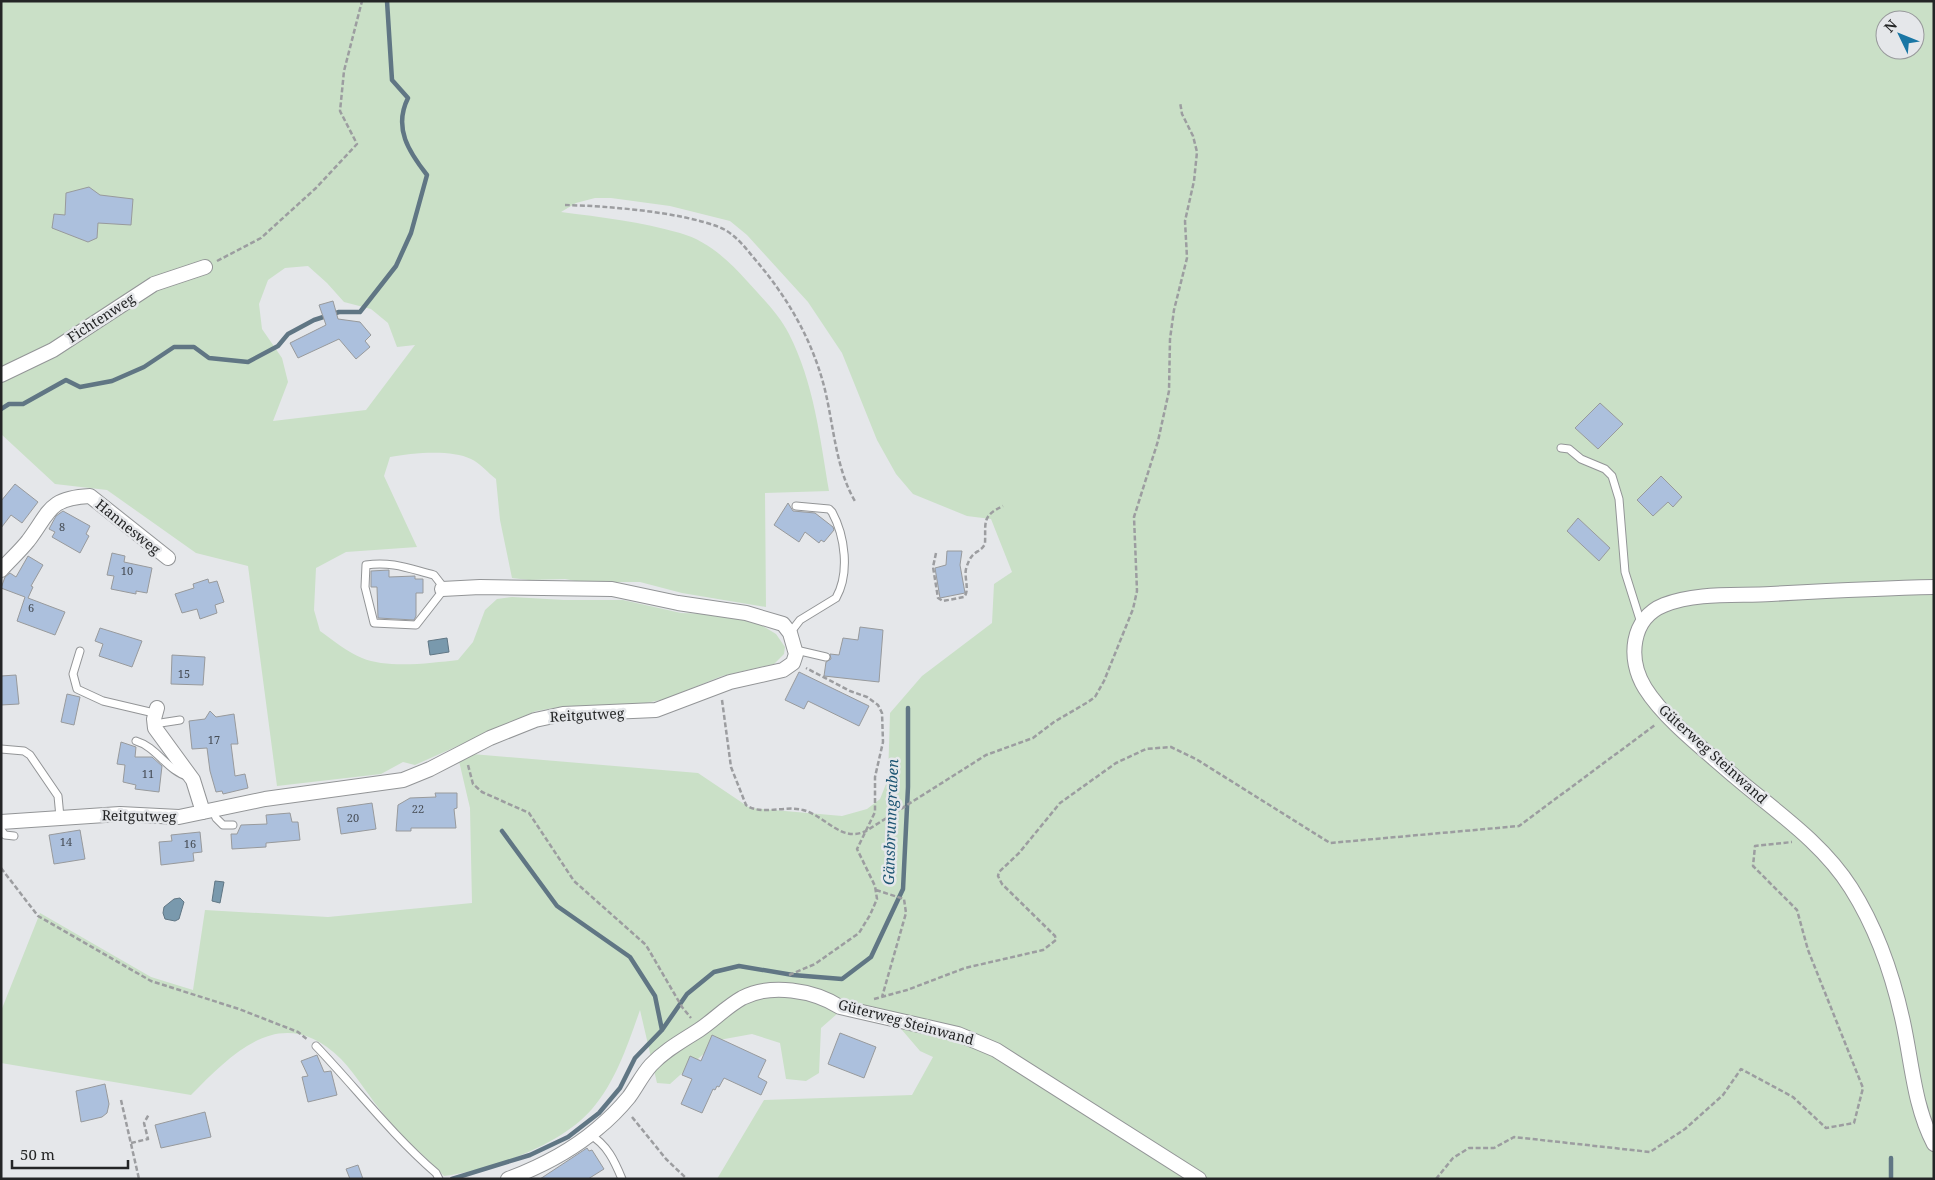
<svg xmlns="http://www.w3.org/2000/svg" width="1935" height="1180" font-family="'Noto Serif',serif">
	<rect width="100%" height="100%" fill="#e5e7ea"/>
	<path fill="#cae0c7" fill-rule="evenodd" d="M 1,1 L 1934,1 L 1934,1179 L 717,1179 L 764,1100 L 912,1095 L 933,1057 L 920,1051 L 890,1016 L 846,1006 L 821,1028 L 819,1073 L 806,1081 L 786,1079 L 780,1043 L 752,1034 L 719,1040 L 670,1084 L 657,1083 L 640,1010 C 628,1044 616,1081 592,1109 C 560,1146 491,1170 444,1176 C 425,1156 403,1138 385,1116 C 370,1098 357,1076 341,1059 C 283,1002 235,1050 191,1095 L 1,1063 L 1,1011 L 40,913 L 151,977 L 193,990 L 205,910 L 328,917 L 472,903 L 470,808 L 459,761 L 472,754 L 698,773 L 750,808 L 842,816 L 867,809 L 880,799 L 888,779 L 890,713 L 922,676 L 992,623 L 994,584 L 1012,572 L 991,519 L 967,516 L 913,494 L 896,474 L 877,440 L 842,353 L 808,302 L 747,235 L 730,221 L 670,206 L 611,198 L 595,198 L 576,203 L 561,212 C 600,217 642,222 680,233 C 708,241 728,260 747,281 C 762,298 779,314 789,334 C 814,383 820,438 829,491 L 765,493 L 766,607 L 682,593 L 640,582 L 581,582 L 565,579 L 529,580 L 512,578 L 500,520 L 496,479 C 488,473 480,463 471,459 C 451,449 412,453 390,457 L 384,476 L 417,547 L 346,552 L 316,568 L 314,610 L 320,631 C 333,640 347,652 362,658 C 388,669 431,663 458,660 L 473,642 L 485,610 L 497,599 L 512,597 L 564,600 L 623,600 L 681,613 L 713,614 L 758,623 L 776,634 L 785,647 L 784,654 L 774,664 L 722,676 L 665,699 L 632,706 L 560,707 L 536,711 L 415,765 L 403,762 L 381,774 L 277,786 L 248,566 L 196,553 L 107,490 L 55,484 L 1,434 ZM 1885,20 L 1915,20 L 1915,50 L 1885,50 ZM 308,266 L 327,283 L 344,302 L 371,309 L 388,323 L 397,347 L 415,345 L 366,410 L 273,421 L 288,382 L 282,358 L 262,329 L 259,304 L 268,280 L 285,268 Z"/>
	<path fill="#7999ad" stroke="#607684" d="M 447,638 L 449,652 L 430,655 L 428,641 Z
		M 215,881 L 224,882 L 220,903 L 212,901 Z
		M 180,898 L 184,902 L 179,919 L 175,921 L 165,919 L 163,913 L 164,907 L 174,899 Z"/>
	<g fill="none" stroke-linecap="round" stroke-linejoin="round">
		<path stroke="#607684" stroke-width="4.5" d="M 1,409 L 9,404 L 23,404 L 66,380 L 80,387 L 112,381 L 144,367 L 174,347 L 194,347 L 209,358 L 248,362 L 278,346 L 288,334 L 314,320 L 339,312 L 360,312 L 396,266 L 411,233 L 427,175 C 409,152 393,128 408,98 L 392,80 L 387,1
			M 502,831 L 557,906 L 630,957 L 655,996 L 662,1030
			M 452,1179 L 530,1155 L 568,1137 L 599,1113 L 620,1088 L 635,1058 L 662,1030 L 687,994 L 714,972 L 739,966 L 793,975 L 842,979 L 871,957 L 903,889 L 908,787 L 908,708
			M 1891,1179 L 1891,1158"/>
	</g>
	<path fill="#acc0dd" stroke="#989a9c" d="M 89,187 L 100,195 L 133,199 L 131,225 L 98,223 L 97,238 L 88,242 L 52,228 L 54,214 L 65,215 L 66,193 Z
		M 333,301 L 338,319 L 360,322 L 371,335 L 365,341 L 370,347 L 356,359 L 339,339 L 298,358 L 290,343 L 326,325 L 319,305 Z
		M 1600,403 L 1623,424 L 1598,449 L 1575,428 Z
		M 1661,476 L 1682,497 L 1673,507 L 1668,502 L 1653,516 L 1637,500 Z
		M 15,484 L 38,502 L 22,523 L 11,515 L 1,528 L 1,501 Z
		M 788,503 L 793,511 L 815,513 L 833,527 L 834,530 L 824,542 L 821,540 L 819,543 L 805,532 L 799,542 L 774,525 Z
		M 63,511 L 90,526 L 86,534 L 89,536 L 80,553 L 52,537 L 55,532 L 49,529 L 56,516 Z
		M 1578,518 L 1610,548 L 1599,561 L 1567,531 Z
		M 947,551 L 962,551 L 960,565 L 965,593 L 940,598 L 935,568 L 946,565 Z
		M 112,553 L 125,556 L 124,562 L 152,568 L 147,593 L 136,591 L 136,594 L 111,589 L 114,576 L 107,575 Z
		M 28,556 L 43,565 L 31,586 L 33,587 L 28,598 L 65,612 L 55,635 L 17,621 L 25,597 L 1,588 L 5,577 L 10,573 L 16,577 Z
		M 389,570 L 389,577 L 415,576 L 415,579 L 423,579 L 423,593 L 416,593 L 416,616 L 414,620 L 378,618 L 377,587 L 371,587 L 371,571 Z
		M 208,579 L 209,583 L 217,581 L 224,602 L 215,605 L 217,613 L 200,619 L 197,609 L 182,613 L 175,594 L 194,588 L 193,584 Z
		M 860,627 L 883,630 L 879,682 L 824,676 L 826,662 L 831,659 L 830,654 L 839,655 L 843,638 L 858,640 Z
		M 100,628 L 142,641 L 132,667 L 99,656 L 103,644 L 95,641 Z
		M 172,655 L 205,657 L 203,685 L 171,684 Z
		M 799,672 L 869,706 L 859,726 L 808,701 L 804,709 L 785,700 Z
		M 16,675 L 19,704 L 1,705 L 1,676 Z
		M 67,694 L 80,697 L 74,725 L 61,722 Z
		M 210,711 L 216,717 L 234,714 L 238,744 L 231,744 L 235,776 L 245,774 L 248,788 L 223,794 L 222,791 L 216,792 L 210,771 L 207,748 L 192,749 L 189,721 L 205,719 Z
		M 121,742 L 136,747 L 135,757 L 152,757 L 162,766 L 159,792 L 135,789 L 136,785 L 123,782 L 125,765 L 117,764 Z
		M 435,793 L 457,793 L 457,808 L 454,809 L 456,828 L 411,828 L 411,831 L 396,831 L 398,805 L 410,798 L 436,797 Z
		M 372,803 L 376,829 L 341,834 L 337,808 Z
		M 290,813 L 292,822 L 298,822 L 300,840 L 266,843 L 266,847 L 232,849 L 231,834 L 237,834 L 241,825 L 267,824 L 266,815 Z
		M 80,830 L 85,859 L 54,864 L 49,835 Z
		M 200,832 L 202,852 L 193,853 L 194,861 L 161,865 L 159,842 L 172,841 L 171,835 Z
		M 840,1033 L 876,1047 L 864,1078 L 828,1064 Z
		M 712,1035 L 766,1060 L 758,1077 L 767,1082 L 761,1095 L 724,1078 L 719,1087 L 717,1086 L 715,1090 L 713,1089 L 702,1113 L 681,1104 L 692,1079 L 682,1075 L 690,1056 L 701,1061 Z
		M 317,1055 L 324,1072 L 331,1071 L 337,1095 L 308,1102 L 302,1077 L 308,1076 L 301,1061 Z
		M 105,1084 L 109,1104 L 107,1113 L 102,1117 L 81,1122 L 76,1091 Z
		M 205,1112 L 211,1137 L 161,1148 L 155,1125 Z
		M 587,1148 L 589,1151 L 592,1150 L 604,1169 L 588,1179 L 540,1179 Z
		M 358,1165 L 363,1179 L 350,1179 L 346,1169 Z"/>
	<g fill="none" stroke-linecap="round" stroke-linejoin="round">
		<defs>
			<path id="service" d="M 1561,448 L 1569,449 L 1581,459 L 1605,469 L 1612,476 L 1619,499 L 1625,572 L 1641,623
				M 366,565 C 392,561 410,569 434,575 L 441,584 L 441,593 L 416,625 L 374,623 L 365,587 Z
				M 790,633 L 800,620 L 836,598 C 850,573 845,536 832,512 L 829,509 L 796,506
				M 796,650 L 826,657
				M 80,651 L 73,674 L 77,689 L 103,701 L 154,713
				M 154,724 L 180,720
				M 136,741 C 157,747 167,771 189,777
				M 1,749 L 24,751 L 30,755 L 58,796 L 60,817
				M 213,810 L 216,818 L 223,825 L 233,825
				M 1,830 L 5,835 L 14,836
				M 316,1046 C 356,1088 392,1135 436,1173 L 439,1179
				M 590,1135 C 607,1144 615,1162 622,1179"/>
			<path id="minor" d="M 1,375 L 53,350 L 154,284 L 205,267
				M 1,570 C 10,560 20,551 28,541 C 50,512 48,498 90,496 L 168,558
				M 1934,587 C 1879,588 1825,591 1771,594 C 1737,596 1697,592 1664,605 C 1631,618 1627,659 1645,688 C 1665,720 1706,751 1734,776 C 1775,811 1822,842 1851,888 C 1877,929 1893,976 1903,1022 C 1912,1063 1914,1106 1934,1144
				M 157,708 L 154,719 L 155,728 L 193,780 L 203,812
				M 1,822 L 120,814 L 179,817 L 265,799 L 403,780 L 430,769 L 490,738 L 535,720 L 563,714 L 656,710 L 730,682 L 783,670 L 793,663 L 796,654 L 790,633 L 783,624 L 746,613 L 678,603 L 612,589 L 480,587 L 442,589
				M 508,1179 C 540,1167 571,1151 597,1129 C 608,1120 620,1108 629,1097 C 637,1086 642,1075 651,1065 C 665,1050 682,1041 699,1030 C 714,1020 726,1007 742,998 C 771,983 813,990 840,1007 L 958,1034 L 996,1050 L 1199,1179"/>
		</defs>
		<use href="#service" stroke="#939597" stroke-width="9"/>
		<use href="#minor" stroke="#939597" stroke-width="16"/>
		<path stroke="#9c9da0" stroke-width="2.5" stroke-dasharray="5 2.5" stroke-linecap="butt" d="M 565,205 C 609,206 680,212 719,227 C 734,233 744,246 753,257 C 786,295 811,337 824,386 C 834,425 835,468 856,503
			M 217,261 L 261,238 L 316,188 L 357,144 L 340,111 L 344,71 L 362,1
			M 936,553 L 933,567 L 938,598 L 943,601 L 964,597 C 970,590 964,578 966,569 C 972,548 979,555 985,544 C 986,523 981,516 1003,506
			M 722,700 L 731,767 L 746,805 C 761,816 785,805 803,810 C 826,816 841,843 866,831 L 986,755 L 1033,738 L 1054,722 L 1088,702 L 1095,697 L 1104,681 L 1133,609 L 1137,591 L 1134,517 L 1158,441 L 1169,391 L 1170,339 L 1174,310 L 1187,258 L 1185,221 L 1194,181 L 1197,152 L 1193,136 L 1182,114 L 1180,102
			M 468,765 L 473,784 L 482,792 L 529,813 L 574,881 L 646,945 L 682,1007 L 691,1018
			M 1,868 L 38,916 L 151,981 L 239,1009 L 298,1032 L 308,1040
			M 876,890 L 904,899 L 906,913 L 882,997
			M 789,975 L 815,964 L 859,933 L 870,915 L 877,899 L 875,886 L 857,849 L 875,812 L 875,777 L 883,742 L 882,713 L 878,705 L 867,697 L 850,691 L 806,668
			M 874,999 L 907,990 L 965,968 L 1043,950 L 1056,940 L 1055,936 L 1002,884 L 998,876 L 999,872 L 1019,853 L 1060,803 L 1116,763 L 1146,749 L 1171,747 L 1196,759 L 1330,843 L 1519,826 L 1655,725
			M 121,1100 L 139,1179
			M 632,1117 L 666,1159 L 687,1179
			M 131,1143 L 148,1139 L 144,1123 L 149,1114
			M 1436,1179 L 1453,1158 L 1469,1148 L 1494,1148 L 1514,1137 L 1650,1152 L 1685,1129 L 1723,1095 L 1741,1069 L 1793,1097 L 1826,1128 L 1854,1123 L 1863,1088 L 1808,950 L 1797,910 L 1753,866 L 1755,846 L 1792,842"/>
		<use href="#service" stroke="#fff" stroke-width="7"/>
		<use href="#minor" stroke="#fff" stroke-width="14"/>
	</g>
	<g text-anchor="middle" stroke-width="5" stroke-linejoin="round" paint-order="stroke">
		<g font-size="11" fill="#464c54">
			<text x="62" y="531">8</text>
			<text x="127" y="575">10</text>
			<text x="31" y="612">6</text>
			<text x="184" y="678">15</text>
			<text x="214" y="744">17</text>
			<text x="148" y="778">11</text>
			<text x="418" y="813">22</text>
			<text x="353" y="822">20</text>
			<text x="66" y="846">14</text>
			<text x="190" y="848">16</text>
		</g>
		<g font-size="14" fill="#242526" stroke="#e5e7ea">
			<text transform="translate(101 318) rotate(-33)" y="5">Fichtenweg</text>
			<text transform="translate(128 527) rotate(39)" y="5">Hannesweg</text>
			<text transform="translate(587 715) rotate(-3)" y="5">Reitgutweg</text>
			<text transform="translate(1713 754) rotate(42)" y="5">Güterweg Steinwand</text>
			<text transform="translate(139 816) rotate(1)" y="5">Reitgutweg</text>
			<text transform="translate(906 1022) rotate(15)" y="5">Güterweg Steinwand</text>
		</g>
		<g font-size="15" font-style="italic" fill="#1d5573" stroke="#e5e7ea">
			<text transform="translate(891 822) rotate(-88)" y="5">Gänsbrunngraben</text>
		</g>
	</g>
	<rect width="1935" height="1180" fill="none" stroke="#242526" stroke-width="5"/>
	<g transform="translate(1900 35) rotate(313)"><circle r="24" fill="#e5e7ea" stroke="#98999c"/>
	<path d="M0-4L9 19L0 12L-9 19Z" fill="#1a76a4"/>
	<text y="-8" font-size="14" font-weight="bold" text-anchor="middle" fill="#242526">N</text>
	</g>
	<path d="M12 1160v8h116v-8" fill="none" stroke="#242526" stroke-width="2.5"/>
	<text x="20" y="1160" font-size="15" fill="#242526" stroke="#e5e7ea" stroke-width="4" paint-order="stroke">50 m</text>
</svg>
